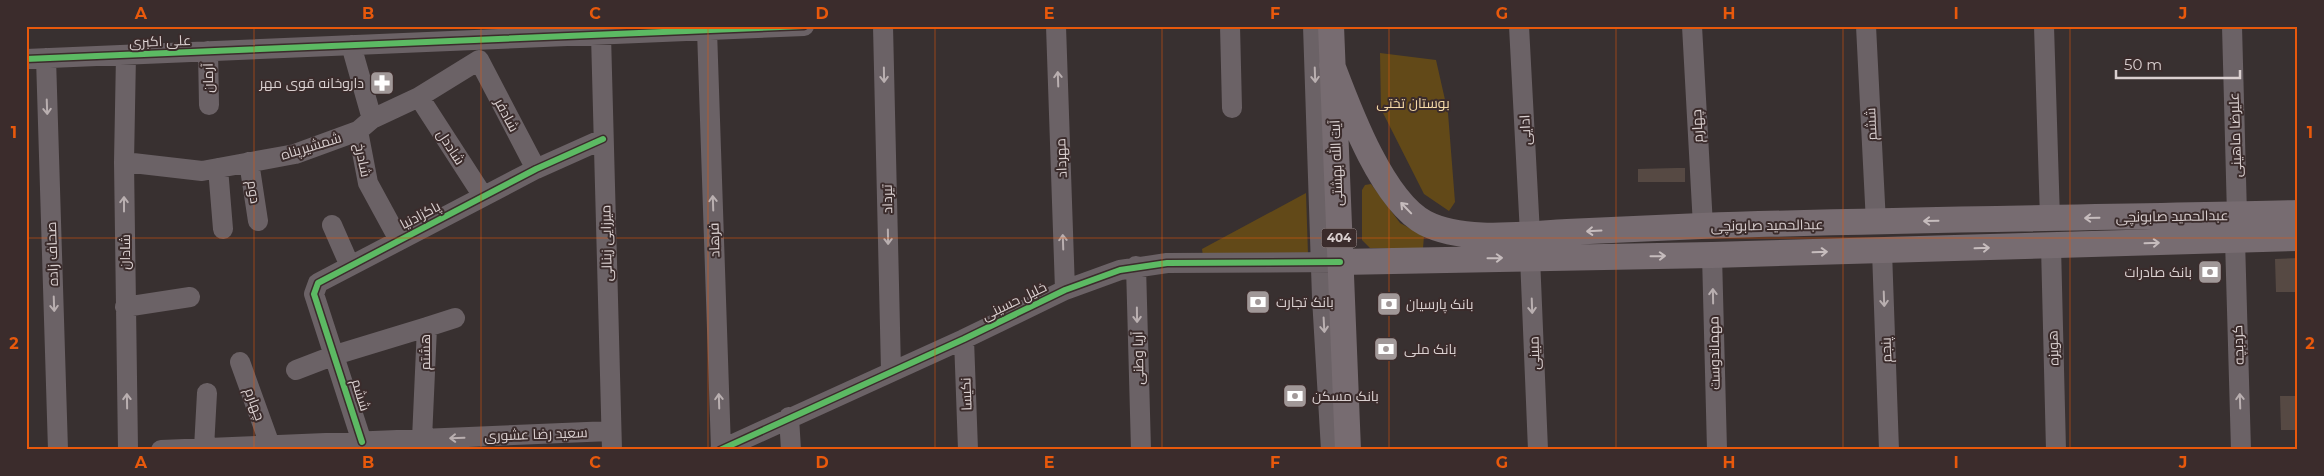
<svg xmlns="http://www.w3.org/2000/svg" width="2324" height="476" font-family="Montserrat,Cairo,sans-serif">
	<rect width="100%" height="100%" fill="#383030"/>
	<path fill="#624918" d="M 1380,53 L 1436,60 L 1448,113 L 1455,202 L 1449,211 L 1424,194 L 1381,109 Z
		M 1371,184 L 1400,223 L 1424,236 L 1423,248 L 1370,248 L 1362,240 L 1362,190 L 1365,185 Z
		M 1306,193 L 1308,255 L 1203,256 L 1202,249 Z"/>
	<path fill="#564943" d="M 1676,168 L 1685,168 L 1685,182 L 1638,182 L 1638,169 Z
		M 2298,258 L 2298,292 L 2276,292 L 2275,259 Z
		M 2280,396 L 2298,396 L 2298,430 L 2281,430 Z"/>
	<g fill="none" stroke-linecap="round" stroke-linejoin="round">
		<path stroke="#6b6266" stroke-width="20" d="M 883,26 L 891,371
			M 1056,26 L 1065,290
			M 1230,26 L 1232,108
			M 1313,26 L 1322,298 L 1331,450
			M 1519,26 L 1530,234
			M 1692,26 L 1703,226
			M 1866,26 L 1876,223
			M 2044,26 L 2050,219
			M 2232,26 L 2237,215
			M 707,30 L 721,449
			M 601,35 L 612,450
			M 351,45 L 372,119
			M 208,51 L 209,105
			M 126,55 L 124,162 L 128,450
			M 46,58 L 58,450
			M 26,59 L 804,26
			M 419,97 L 483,196
			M 358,131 L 368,183 L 399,240
			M 124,162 L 202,171 L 295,154 L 358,131 L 372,119 L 419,97 L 479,60 L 536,169
			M 249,162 L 258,221
			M 218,168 L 223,229
			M 332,225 L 350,266
			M 2235,240 L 2241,450
			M 2051,246 L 2056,450
			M 1882,251 L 1889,450
			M 1712,255 L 1717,450
			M 1530,257 L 1538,450
			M 1136,266 L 1141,450
			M 125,307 L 190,297
			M 427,327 L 455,318
			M 964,339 L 968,450
			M 240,362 L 270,445
			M 296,370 L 335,355 L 427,327 L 422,439
			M 789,417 L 791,450
			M 362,442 L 314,294 L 318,283 L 536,169 L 603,139
			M 204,448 L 207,393
			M 161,450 L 611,431
			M 720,450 L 964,339 L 1065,290 L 1120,270 L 1167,263 L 1340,262"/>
		<path stroke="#776c71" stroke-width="26" d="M 1331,26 L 1348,450
			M 1332,65 C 1349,110 1382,200 1425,223 C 1464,243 1525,234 1567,232 C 1612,230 1656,228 1701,226 C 1899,219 2099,218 2298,213
			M 1340,262 L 1712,255 L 2298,238"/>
		<defs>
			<path id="cycleway" d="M 26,59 L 804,26
				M 362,442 L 314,294 L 318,283 L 536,169 L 603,139
				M 720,450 L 964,339 L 1065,290 L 1120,270 L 1167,263 L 1340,262"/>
		</defs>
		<use href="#cycleway" stroke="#3b2c2c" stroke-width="9"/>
		<use href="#cycleway" stroke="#5cba63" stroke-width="6"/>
	</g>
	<defs><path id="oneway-shaft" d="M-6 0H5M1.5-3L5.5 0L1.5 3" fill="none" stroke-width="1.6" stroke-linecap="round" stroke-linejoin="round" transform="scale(1.25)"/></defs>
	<g stroke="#b9afb0">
		<use href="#oneway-shaft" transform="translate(884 75) rotate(89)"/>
		<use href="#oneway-shaft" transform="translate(1315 75) rotate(88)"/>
		<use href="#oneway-shaft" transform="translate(1058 79) rotate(-92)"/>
		<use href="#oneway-shaft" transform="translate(47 107) rotate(88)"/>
		<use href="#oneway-shaft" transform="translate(713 203) rotate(-92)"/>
		<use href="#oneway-shaft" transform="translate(124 204) rotate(-90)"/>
		<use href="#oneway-shaft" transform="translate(888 237) rotate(89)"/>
		<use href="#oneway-shaft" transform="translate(1063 242) rotate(-92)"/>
		<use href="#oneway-shaft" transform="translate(1713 296) rotate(-91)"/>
		<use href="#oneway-shaft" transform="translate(1884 299) rotate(88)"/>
		<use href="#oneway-shaft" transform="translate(54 304) rotate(88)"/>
		<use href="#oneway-shaft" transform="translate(1532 306) rotate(88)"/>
		<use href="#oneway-shaft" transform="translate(1137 315) rotate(89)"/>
		<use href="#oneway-shaft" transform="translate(1324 325) rotate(87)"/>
		<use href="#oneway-shaft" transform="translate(127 401) rotate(-91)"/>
		<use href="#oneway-shaft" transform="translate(719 401) rotate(-92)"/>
		<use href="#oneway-shaft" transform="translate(2240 401) rotate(-92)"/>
		<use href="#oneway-shaft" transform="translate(457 438) rotate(178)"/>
	</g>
	<g stroke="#c6bcbd">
		<use href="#oneway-shaft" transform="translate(1406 208) rotate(-134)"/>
		<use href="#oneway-shaft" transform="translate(2092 218) rotate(179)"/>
		<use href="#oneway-shaft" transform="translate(1931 221) rotate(179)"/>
		<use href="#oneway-shaft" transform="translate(1594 231) rotate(177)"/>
		<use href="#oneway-shaft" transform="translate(2152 243) rotate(-2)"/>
		<use href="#oneway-shaft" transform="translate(1982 248) rotate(-2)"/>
		<use href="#oneway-shaft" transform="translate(1820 252) rotate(-2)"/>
		<use href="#oneway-shaft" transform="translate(1658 256) rotate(-1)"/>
		<use href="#oneway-shaft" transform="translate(1495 258) rotate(-1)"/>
	</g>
	<path fill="none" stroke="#e8590c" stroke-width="1" stroke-opacity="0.55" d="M 254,26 L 254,450M 481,26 L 481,450M 708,26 L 708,450M 935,26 L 935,450M 1162,26 L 1162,450M 1389,26 L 1389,450M 1616,26 L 1616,450M 1843,26 L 1843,450M 2070,26 L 2070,450M 26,238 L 2298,238"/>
	<defs>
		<symbol id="pharmacy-square" viewBox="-11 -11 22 22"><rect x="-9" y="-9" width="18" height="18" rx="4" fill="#a19898" stroke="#3b2c2c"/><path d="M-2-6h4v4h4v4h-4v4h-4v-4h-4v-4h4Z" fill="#fff"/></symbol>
		<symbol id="bank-square" viewBox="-11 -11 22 22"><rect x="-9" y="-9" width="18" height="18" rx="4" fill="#a19898" stroke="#3b2c2c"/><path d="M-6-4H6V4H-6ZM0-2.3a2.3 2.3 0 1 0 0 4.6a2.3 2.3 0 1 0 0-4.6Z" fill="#fff"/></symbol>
	</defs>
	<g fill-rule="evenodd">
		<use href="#pharmacy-square" x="368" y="69" width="28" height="28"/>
		<use href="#bank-square" x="2196" y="258" width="28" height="28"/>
		<use href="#bank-square" x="1244" y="288" width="28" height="28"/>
		<use href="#bank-square" x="1375" y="290" width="28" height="28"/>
		<use href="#bank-square" x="1372" y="335" width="28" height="28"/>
		<use href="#bank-square" x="1281" y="382" width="28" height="28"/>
	</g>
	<g text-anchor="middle" stroke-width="4" stroke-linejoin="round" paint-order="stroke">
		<rect fill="#3b2c2c" stroke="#aa9f9f" stroke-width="1" x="1321.5" y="228.5" width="35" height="19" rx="4"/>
		<g font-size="12" font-weight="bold" fill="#dad0d0">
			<text x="1339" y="242">404</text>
		</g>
		<g font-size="14" fill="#dad0d0" stroke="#3b2c2c">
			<text transform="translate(160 41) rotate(-2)" y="5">علی‌ اکبری</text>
			<text transform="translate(208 78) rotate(-91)" y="5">آرمان</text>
			<text transform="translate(507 115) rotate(62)" y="5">شادفر</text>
			<text transform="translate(1871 124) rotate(-93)" y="5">ششم</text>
			<text transform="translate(1697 126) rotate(-93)" y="5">چهارم</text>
			<text transform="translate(1525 130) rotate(-93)" y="5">ادایی</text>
			<text transform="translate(2235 135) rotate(-92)" y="5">علیرضا ماهینی</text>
			<text transform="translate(311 146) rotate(-17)" y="5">شمشیرپناه</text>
			<text transform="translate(451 147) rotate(57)" y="5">شاددل</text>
			<text transform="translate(1061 158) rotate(-92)" y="5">مهرداد</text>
			<text transform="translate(363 160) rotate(79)" y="5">شادرخ</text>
			<text transform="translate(1336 163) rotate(-92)" y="5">آیت الله بهشتی</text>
			<text transform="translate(254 192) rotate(81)" y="5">دوم</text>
			<text transform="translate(887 199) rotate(-91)" y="5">تیرداد</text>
			<text transform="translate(420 215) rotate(-28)" y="5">پاکزادنیا</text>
			<text transform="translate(2172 216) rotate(-1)" y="5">عبدالحمید صابونچی</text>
			<text transform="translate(1767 225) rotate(-1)" y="5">عبدالحمید صابونچی</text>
			<text transform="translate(714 240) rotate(-92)" y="5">فرهاد</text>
			<text transform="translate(606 243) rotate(-91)" y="5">میرزایی زینالی</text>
			<text transform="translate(125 252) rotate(-90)" y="5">شادان</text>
			<text transform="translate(52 254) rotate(-92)" y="5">صحاف زاده</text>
			<text transform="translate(1014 301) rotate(-26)" y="5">خلیل حسینی</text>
			<text transform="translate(2238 345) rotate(-92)" y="5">کردبچه</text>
			<text transform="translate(2053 348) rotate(-92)" y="5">هویزه</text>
			<text transform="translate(1886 350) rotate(-92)" y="5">پنجم</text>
			<text transform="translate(425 352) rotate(-90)" y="5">هشتم</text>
			<text transform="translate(1534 353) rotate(-92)" y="5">مبینی</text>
			<text transform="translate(1714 353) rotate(-91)" y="5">مهماندوست</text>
			<text transform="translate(1138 358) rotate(-91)" y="5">آریا وطنی</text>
			<text transform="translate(966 394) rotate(-92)" y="5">نکیسا</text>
			<text transform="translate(361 395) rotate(73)" y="5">ششم</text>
			<text transform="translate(255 404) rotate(70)" y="5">چهارم</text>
			<text transform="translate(536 434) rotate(-2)" y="5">سعید رضا عشوری</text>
		</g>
		<g font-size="14" fill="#dad0d0" stroke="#3b2c2c" text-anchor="start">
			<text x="364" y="88" text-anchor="end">داروخانه قوی مهر</text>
			<text x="2192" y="277" text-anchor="end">بانک صادرات</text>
			<text x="1276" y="307">بانک تجارت</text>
			<text x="1406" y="309">بانک پارسیان</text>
			<text x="1404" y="354">بانک ملی</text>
			<text x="1312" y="401">بانک مسکن</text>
		</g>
		<g font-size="14" fill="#f7dba9" stroke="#3b2c2c">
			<text x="1413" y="108">بوستان تختی</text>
		</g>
	</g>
	<rect width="2324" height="476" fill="none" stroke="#3b2c2c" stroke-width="55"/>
	<path d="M2116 70v8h124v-8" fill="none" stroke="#dad0d0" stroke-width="2.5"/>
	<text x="2124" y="70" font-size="15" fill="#dad0d0" stroke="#3b2c2c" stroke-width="4" paint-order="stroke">50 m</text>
	<rect x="28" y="28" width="2268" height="420" fill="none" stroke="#e8590c" stroke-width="2"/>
	<g font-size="16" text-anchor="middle" font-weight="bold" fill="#e8590c">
		<text x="141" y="19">A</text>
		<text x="368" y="19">B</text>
		<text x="595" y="19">C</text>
		<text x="822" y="19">D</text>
		<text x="1049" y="19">E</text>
		<text x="1275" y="19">F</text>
		<text x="1502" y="19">G</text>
		<text x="1729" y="19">H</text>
		<text x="1956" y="19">I</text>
		<text x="2183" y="19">J</text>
		<text x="14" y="138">1</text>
		<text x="2310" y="138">1</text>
		<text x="14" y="349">2</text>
		<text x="2310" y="349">2</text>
		<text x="141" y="468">A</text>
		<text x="368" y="468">B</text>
		<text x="595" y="468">C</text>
		<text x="822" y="468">D</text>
		<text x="1049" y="468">E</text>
		<text x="1275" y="468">F</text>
		<text x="1502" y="468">G</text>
		<text x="1729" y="468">H</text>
		<text x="1956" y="468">I</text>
		<text x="2183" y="468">J</text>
	</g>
</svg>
